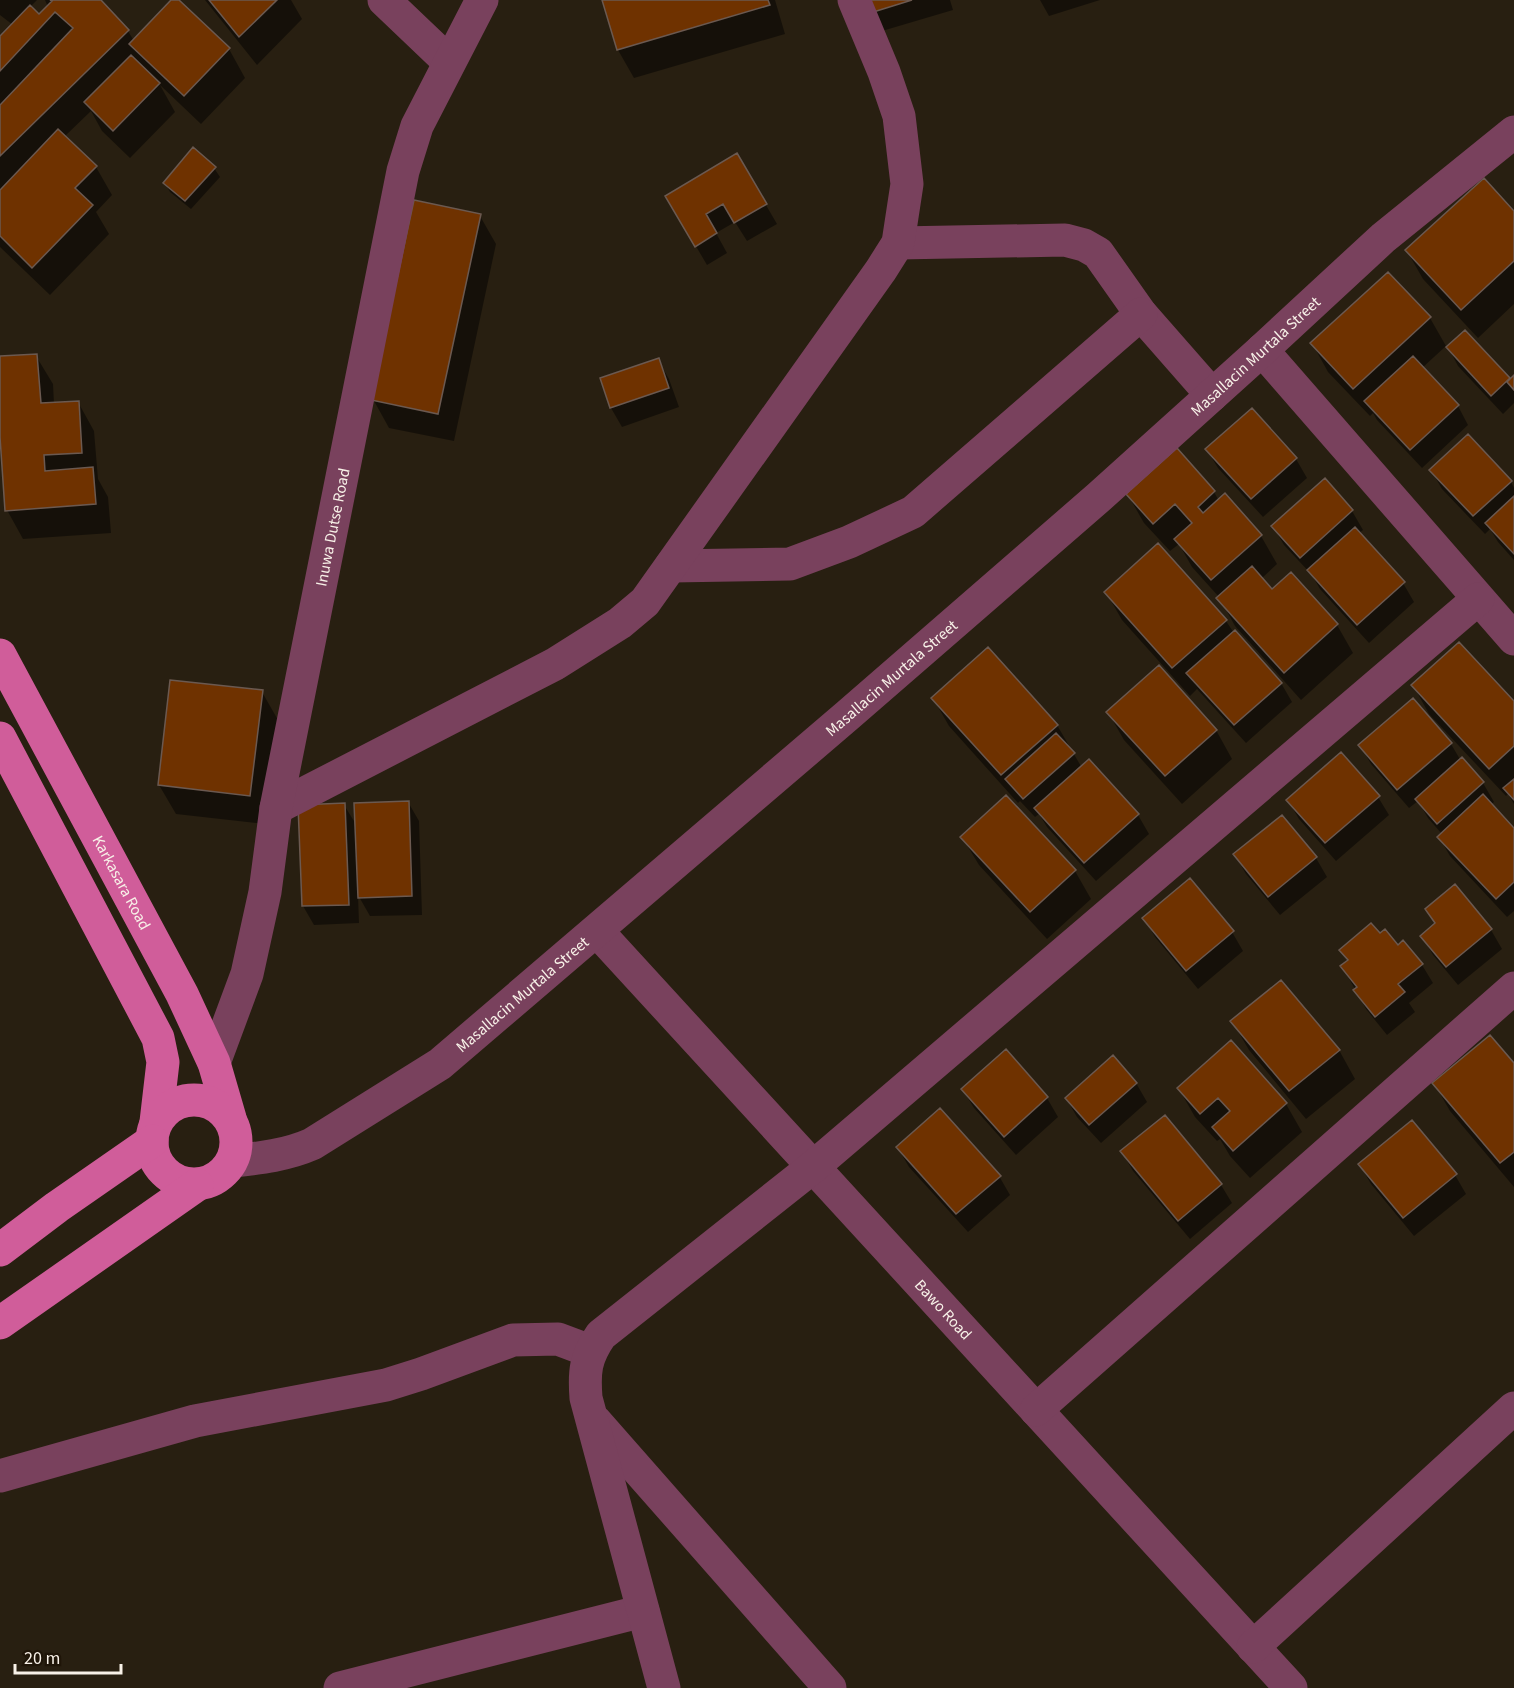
<svg xmlns="http://www.w3.org/2000/svg" width="1514" height="1688" font-family="'Source Sans 3',sans-serif">
	<rect width="100%" height="100%" fill="#281f11"/>
	<path fill="#0007" d="M 0,0 L 37,0 L 30,7 L 39,16 L 48,7 L 45,0 L 99,0 L 128,31 L 134,41 L 173,0 L 177,0 L 229,49 L 245,78 L 201,124 L 160,85 L 175,112 L 130,158 L 102,131 L 91,111 L 64,137 L 96,167 L 112,195 L 96,212 L 109,234 L 50,295 L 0,247 L 0,39 L 13,25 L 0,15 Z
		M 205,0 L 291,0 L 302,19 L 257,65 Z
		M 603,0 L 775,0 L 785,34 L 634,78 L 618,50 Z
		M 868,0 L 950,0 L 953,10 L 882,31 Z
		M 1040,0 L 1100,0 L 1049,16 Z
		M 737,155 L 777,224 L 747,241 L 735,222 L 716,233 L 727,253 L 707,265 L 667,197 Z
		M 214,168 L 220,177 L 191,209 L 170,192 L 165,183 Z
		M 1514,213 L 1514,304 L 1478,338 L 1423,279 L 1407,251 Z
		M 480,216 L 496,244 L 454,441 L 389,428 L 373,399 Z
		M 1430,318 L 1446,346 L 1422,368 L 1458,406 L 1468,425 L 1422,468 L 1377,420 L 1373,413 L 1370,416 L 1328,372 L 1312,343 Z
		M 1465,332 L 1510,381 L 1514,377 L 1514,403 L 1503,414 L 1458,366 L 1448,347 Z
		M 36,356 L 53,384 L 54,404 L 78,402 L 94,431 L 98,479 L 108,497 L 111,533 L 23,539 L 7,510 L 0,415 L 0,358 Z
		M 658,360 L 669,379 L 679,407 L 622,427 L 611,408 L 602,379 Z
		M 1252,410 L 1296,459 L 1307,478 L 1263,517 L 1218,468 L 1207,450 Z
		M 1177,451 L 1214,492 L 1219,501 L 1261,536 L 1277,564 L 1261,579 L 1272,591 L 1291,574 L 1337,625 L 1353,653 L 1301,700 L 1235,626 L 1219,597 L 1192,567 L 1179,544 L 1170,551 L 1144,523 L 1128,495 Z
		M 1431,470 L 1511,482 L 1514,488 L 1514,560 L 1498,542 L 1490,529 L 1485,534 L 1442,489 Z
		M 1324,480 L 1352,511 L 1363,530 L 1359,533 L 1403,583 L 1414,602 L 1369,643 L 1320,589 L 1312,575 L 1284,545 L 1273,526 Z
		M 1106,592 L 1226,621 L 1234,633 L 1281,683 L 1292,702 L 1246,743 L 1197,689 L 1190,696 L 1122,620 Z
		M 1413,685 L 1514,703 L 1514,804 L 1508,794 L 1506,796 L 1429,714 Z
		M 262,692 L 278,720 L 266,824 L 176,814 L 159,785 Z
		M 933,698 L 1057,725 L 1082,768 L 1089,761 L 1138,815 L 1149,834 L 1096,881 L 1047,827 L 1039,814 L 1035,817 L 1020,801 L 1018,803 L 949,726 Z
		M 1108,712 L 1216,730 L 1232,759 L 1182,804 L 1124,740 Z
		M 1451,744 L 1461,761 L 1483,783 L 1494,802 L 1490,805 L 1514,830 L 1514,911 L 1507,917 L 1450,856 L 1439,837 L 1442,834 L 1428,818 L 1418,801 L 1409,808 L 1371,764 L 1360,745 Z
		M 1378,797 L 1389,815 L 1336,861 L 1299,819 L 1288,800 Z
		M 408,802 L 419,821 L 422,915 L 370,916 L 358,895 L 359,923 L 314,925 L 303,906 L 344,805 L 357,826 Z
		M 1282,817 L 1316,858 L 1327,877 L 1280,915 L 1246,874 L 1235,855 Z
		M 962,837 L 1075,871 L 1091,899 L 1047,939 L 979,865 Z
		M 1190,880 L 1232,932 L 1243,951 L 1198,989 L 1155,937 L 1144,918 Z
		M 1427,910 L 1491,930 L 1502,949 L 1458,985 L 1433,955 L 1422,936 L 1435,925 Z
		M 1380,936 L 1422,965 L 1433,983 L 1409,1003 L 1415,1012 L 1387,1035 L 1366,1009 L 1342,966 L 1348,962 L 1341,950 Z
		M 1232,1021 L 1339,1050 L 1355,1079 L 1306,1119 L 1249,1050 Z
		M 1230,1043 L 1286,1104 L 1302,1132 L 1250,1178 L 1230,1156 L 1220,1139 L 1217,1141 L 1195,1117 L 1179,1089 Z
		M 1514,1066 L 1514,1187 L 1450,1111 L 1434,1083 Z
		M 1136,1083 L 1147,1102 L 1101,1143 L 1077,1117 L 1066,1098 Z
		M 963,1090 L 1047,1098 L 1058,1117 L 1016,1155 L 974,1108 Z
		M 898,1148 L 999,1176 L 1010,1195 L 968,1232 L 909,1167 Z
		M 1122,1152 L 1221,1185 L 1232,1203 L 1190,1239 L 1133,1171 Z
		M 1360,1165 L 1455,1175 L 1466,1194 L 1414,1236 L 1371,1184 Z"/>
	<path fill="#6f3200" stroke="#6b5950" stroke-width="1.5" d="M 50,0 L 101,0 L 129,30 L 0,156 L 0,105 L 73,28 L 55,12 L 0,71 L 0,36 L 30,5 L 39,14 L 52,1 Z
		M 171,0 L 179,0 L 230,48 L 184,96 L 129,44 Z
		M 209,0 L 277,0 L 239,37 Z
		M 602,0 L 768,0 L 770,5 L 617,50 Z
		M 866,0 L 912,0 L 870,13 Z
		M 131,55 L 160,83 L 113,131 L 84,102 Z
		M 58,129 L 97,166 L 75,188 L 93,205 L 32,268 L 0,236 L 0,190 Z
		M 193,147 L 216,167 L 185,201 L 163,183 Z
		M 737,153 L 767,204 L 734,223 L 723,204 L 706,214 L 717,233 L 695,247 L 665,196 Z
		M 1484,178 L 1514,211 L 1514,261 L 1461,310 L 1405,250 Z
		M 414,200 L 481,214 L 438,414 L 371,400 Z
		M 1388,272 L 1431,317 L 1353,389 L 1310,343 Z
		M 1465,330 L 1510,378 L 1491,396 L 1446,347 Z
		M 37,354 L 41,403 L 79,401 L 82,453 L 44,455 L 45,471 L 93,467 L 96,504 L 5,511 L 0,437 L 0,356 Z
		M 1413,356 L 1459,405 L 1410,450 L 1364,401 Z
		M 659,358 L 669,388 L 610,408 L 600,378 Z
		M 1514,375 L 1514,390 L 1507,382 Z
		M 1252,408 L 1297,458 L 1251,499 L 1205,449 Z
		M 1468,434 L 1512,481 L 1473,516 L 1429,470 Z
		M 1177,448 L 1215,491 L 1198,507 L 1203,513 L 1225,493 L 1262,535 L 1211,580 L 1174,539 L 1192,523 L 1175,504 L 1153,524 L 1126,494 Z
		M 1325,478 L 1353,510 L 1300,558 L 1271,526 Z
		M 1514,496 L 1514,554 L 1485,523 Z
		M 1355,527 L 1405,582 L 1357,625 L 1307,570 Z
		M 1158,543 L 1227,620 L 1172,668 L 1104,592 Z
		M 1252,566 L 1272,589 L 1291,572 L 1338,624 L 1284,673 L 1216,598 Z
		M 1235,630 L 1282,683 L 1234,725 L 1186,673 Z
		M 1459,642 L 1514,701 L 1514,746 L 1489,769 L 1411,685 Z
		M 988,647 L 1058,725 L 1001,775 L 931,698 Z
		M 1159,665 L 1217,730 L 1165,776 L 1106,712 Z
		M 170,680 L 263,690 L 250,796 L 158,785 Z
		M 1413,698 L 1452,743 L 1397,790 L 1358,745 Z
		M 1056,733 L 1075,753 L 1023,799 L 1005,779 Z
		M 1341,752 L 1380,796 L 1325,843 L 1286,800 Z
		M 1462,757 L 1484,782 L 1437,824 L 1415,799 Z
		M 1089,759 L 1139,814 L 1084,863 L 1034,808 Z
		M 1514,779 L 1514,800 L 1503,788 Z
		M 1483,794 L 1514,828 L 1514,882 L 1496,899 L 1437,837 Z
		M 1006,795 L 1076,870 L 1030,912 L 960,837 Z
		M 409,801 L 412,896 L 358,898 L 354,803 Z
		M 345,803 L 349,905 L 302,906 L 298,805 Z
		M 1282,815 L 1317,857 L 1268,897 L 1233,854 Z
		M 1190,878 L 1234,931 L 1186,971 L 1142,918 Z
		M 1455,884 L 1492,929 L 1446,967 L 1420,936 L 1435,923 L 1425,909 Z
		M 1371,923 L 1380,933 L 1385,929 L 1398,945 L 1403,940 L 1423,964 L 1398,984 L 1405,992 L 1375,1017 L 1353,990 L 1357,987 L 1340,966 L 1348,960 L 1339,950 Z
		M 1281,980 L 1340,1050 L 1289,1091 L 1230,1021 Z
		M 1490,1035 L 1514,1063 L 1514,1152 L 1500,1163 L 1432,1083 Z
		M 1231,1040 L 1287,1103 L 1233,1151 L 1212,1127 L 1230,1111 L 1218,1098 L 1200,1114 L 1177,1088 Z
		M 1006,1049 L 1048,1097 L 1004,1137 L 961,1089 Z
		M 1113,1055 L 1137,1083 L 1089,1125 L 1065,1098 Z
		M 940,1108 L 1001,1176 L 956,1214 L 896,1147 Z
		M 1165,1115 L 1222,1184 L 1178,1221 L 1120,1151 Z
		M 1412,1120 L 1457,1174 L 1403,1218 L 1358,1164 Z"/>
	<g fill="none" stroke-linecap="round" stroke-linejoin="round">
		<g stroke="#79415d" stroke-width="33">
			<path d="M 384,0 L 449,62"/>
			<path d="M 898,243 L 1065,240 L 1084,245 L 1098,253 L 1141,314 L 1212,395"/>
			<path d="M 1262,350 L 1514,639"/>
			<path d="M 671,566 L 790,564 L 849,542 L 913,512 L 1141,314"/>
			<path d="M 276,808 L 555,664 L 620,623 L 645,602 L 881,270 L 898,243 L 907,184 L 899,116 L 884,72 L 854,0"/>
			<path id="s1" d="M 597,931 L 1291,1688"/>
			<path id="s2" d="M 214,1063 L 247,974 L 265,892 L 276,808 L 403,171 L 417,126 L 482,0"/>
			<path id="s3" d="M 233,1161 C 261,1158 287,1155 312,1144 L 440,1064 L 848,715 L 1099,497 L 1262,350 L 1383,238 L 1514,132"/>
			<path d="M 1036,1410 L 1514,988"/>
			<path d="M 595,1421 L 830,1688"/>
			<path d="M 0,1476 L 195,1421 L 386,1385 L 421,1374 L 513,1340 L 558,1339 L 590,1351"/>
			<path d="M 1253,1647 L 1514,1408"/>
			<path d="M 340,1688 L 643,1611"/>
			<path d="M 664,1688 L 586,1398 C 584,1372 585,1358 601,1335 L 813,1167 L 1478,599"/>
		</g>
		<g stroke="#d05d9a" stroke-width="33">
			<path id="s4" d="M 0,655 L 182,994 L 214,1063 L 230,1118"/>
			<path d="M 0,738 L 158,1038 L 163,1062 L 156,1122"/>
			<circle cx="194" cy="1142" r="42"/>
			<path d="M 0,1250 L 57,1207 L 152,1141"/>
			<path d="M 0,1323 L 197,1185"/>
		</g>
	</g>
	<g text-anchor="middle" stroke-width="6" stroke-linejoin="round" paint-order="stroke">
		<g font-size="16" fill="#f8f1e8" stroke="#1f1508">
			<text dy="6" stroke="none"><textPath href="#s3" startOffset="1312">Masallacin Murtala Street</textPath></text>
			<text dy="6" stroke="none"><textPath href="#s2" startOffset="550">Inuwa Dutse Road</textPath></text>
			<text dy="6" stroke="none"><textPath href="#s3" startOffset="826">Masallacin Murtala Street</textPath></text>
			<text dy="6" stroke="none"><textPath href="#s4" startOffset="258">Karkasara Road</textPath></text>
			<text dy="6" stroke="none"><textPath href="#s3" startOffset="340">Masallacin Murtala Street</textPath></text>
			<text dy="6" stroke="none"><textPath href="#s1" startOffset="513">Bawo Road</textPath></text>
		</g>
	</g>
	<path d="M15 1664v9h106v-9" fill="none" stroke="#f8f1e8" stroke-width="3"/>
	<text x="24" y="1664" font-size="18" fill="#f8f1e8" stroke="#1f1508" stroke-width="4.5" paint-order="stroke">20 m</text>
</svg>
